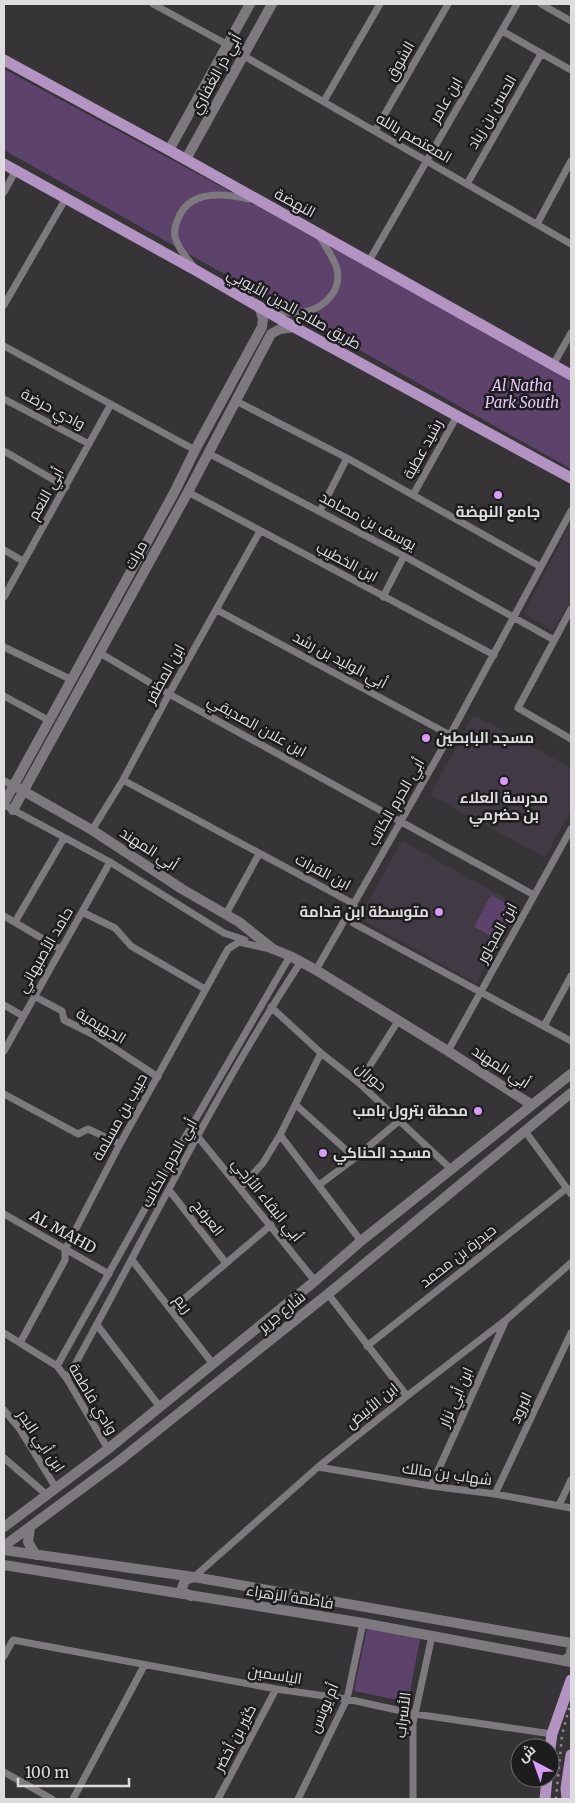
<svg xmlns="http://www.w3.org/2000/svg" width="575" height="1803" font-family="Merriweather,Cairo,serif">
	<rect width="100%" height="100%" fill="#373438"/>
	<path fill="#413a44" d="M 571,522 L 571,600 L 553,631 L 524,613 Z
		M 474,715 L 571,768 L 571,810 L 545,857 L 430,795 Z
		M 402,841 L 519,906 L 476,983 L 359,918 Z"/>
	<path fill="#5d426c" d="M 4,69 L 571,376 L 571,469 L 4,150 Z
		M 491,895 L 515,908 L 498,940 L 474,927 Z
		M 367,1628 L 420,1639 L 408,1702 L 354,1691 Z"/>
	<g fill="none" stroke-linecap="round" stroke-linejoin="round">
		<path stroke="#7d797f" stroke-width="7" d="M 153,4 L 228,45
			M 541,4 L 571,21
			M 502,31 L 571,70
			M 244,56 L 571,244
			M 324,101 L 380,4
			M 375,131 L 448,4
			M 467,184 L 541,54
			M 4,192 L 16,170
			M 537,224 L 571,161
			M 369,261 L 517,4
			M 194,267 C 187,258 178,249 175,237 C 174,231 175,225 178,219 C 189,189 224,193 249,199
			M 4,305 L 66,198
			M 267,308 C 276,310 285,313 294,313 C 319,314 345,292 336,266 C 332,255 324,245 319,235
			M 4,346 L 195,450
			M 553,365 L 571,333
			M 4,399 L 89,444
			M 236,401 L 347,458 L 541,567
			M 4,451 L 66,487
			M 208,453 L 404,556 L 554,640
			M 188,492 L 494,655
			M 413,495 L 457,416
			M 320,511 L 347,458
			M 4,550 L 23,561
			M 4,597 L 111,404
			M 383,597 L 404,556
			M 571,609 L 518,708 L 571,739
			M 217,610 L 450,735
			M 4,647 L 72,680
			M 100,653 L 169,694 L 534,895
			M 4,696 L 50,721
			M 123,780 L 354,904 L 353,923 L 571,1041
			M 4,781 L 13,785
			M 4,805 L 110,862 L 224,933 L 245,940
			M 92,830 L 123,780 L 169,694 L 260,531
			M 82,912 L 115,928 L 131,946 L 205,989
			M 226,914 L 259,854
			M 4,916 L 60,949
			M 15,922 L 64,838
			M 316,970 L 450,735 L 571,511
			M 34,996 L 62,1011 L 64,1020 L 94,1035 L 158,1077
			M 4,1005 L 23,1016
			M 271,1007 L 321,1053 L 359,1083 L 451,1169
			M 544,1026 L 571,976
			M 4,1051 L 110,862
			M 448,1051 L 571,829
			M 359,1083 L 398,1021
			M 4,1094 L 78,1134 L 88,1129 L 120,1144
			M 296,1105 L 355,1158
			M 525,1131 L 571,1194
			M 280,1135 L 361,1241
			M 198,1137 L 315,1281
			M 319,1185 L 355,1158 L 400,1120
			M 240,1188 L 263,1163 L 280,1135 L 321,1053
			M 169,1190 L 226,1263
			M 4,1214 L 109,1274
			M 132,1260 L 213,1364
			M 328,1294 L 407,1396
			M 171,1310 L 271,1225
			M 97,1325 L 160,1407
			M 4,1333 L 57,1366 L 67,1379 L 108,1449
			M 20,1343 L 65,1260 L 65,1250 L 120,1144 L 228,949 L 239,942 L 270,949
			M 367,1346 L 567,1188
			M 57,1366 L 180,1146 L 290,956
			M 67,1379 C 144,1240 213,1096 300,963
			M 4,1410 L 19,1428 L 56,1488
			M 4,1458 L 47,1495
			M 318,1467 L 431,1486 L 495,1494 L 571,1508
			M 431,1486 L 505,1322
			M 495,1494 L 571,1333
			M 559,1505 L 571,1480
			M 194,1577 L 318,1467 L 407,1396 L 507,1319 L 571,1263
			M 4,1656 L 13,1640 L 276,1689 L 347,1699 L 415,1714 L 552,1734
			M 4,1772 L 52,1799
			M 73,1799 L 144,1666
			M 218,1799 L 276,1689
			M 298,1799 L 347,1699 L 363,1623
			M 413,1799 L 413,1723 L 432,1636"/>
		<path stroke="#7d797f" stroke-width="10" d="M 169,150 L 250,4
			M 186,159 L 272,4
			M 13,785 L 92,830 L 182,889 L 239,922 L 273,949 L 290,956 L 316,970 L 448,1051 L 532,1105
			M 4,803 L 175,491 L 195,450 L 262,327 L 263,319 L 259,306
			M 13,810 L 188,492 L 271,334 L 280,329 L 294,327
			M 4,1527 L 108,1449 L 315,1281 L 361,1241 L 571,1074
			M 30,1527 L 28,1542 L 36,1555
			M 4,1546 L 119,1461 L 328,1294 L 571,1093
			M 4,1550 L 194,1577 L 571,1643
			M 4,1565 L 363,1623 L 571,1662
			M 191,1596 L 183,1592 L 182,1588 L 185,1580 L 194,1577
			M 564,1661 L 571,1655 L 571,1651"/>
		<path stroke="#b293c2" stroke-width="11" d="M 4,60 L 169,150 L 571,375
			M 4,164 L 197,271 L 294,327 L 571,478
			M 550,1748 L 552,1734 L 571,1680
			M 545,1799 L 547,1778
			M 567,1799 L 566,1788 L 571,1755"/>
		<path stroke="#8c8a8d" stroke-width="2.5" stroke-dasharray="2.5 5" stroke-linecap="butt" d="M 556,1799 L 562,1735 L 571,1701"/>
	</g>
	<g fill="#d89bf8" stroke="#1d1c1e" stroke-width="2">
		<circle cx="498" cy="495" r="5"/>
		<circle cx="426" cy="738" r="5"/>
		<circle cx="504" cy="781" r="5"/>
		<circle cx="439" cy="912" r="5"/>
		<circle cx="478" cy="1111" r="5"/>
		<circle cx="323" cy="1153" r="5"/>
	</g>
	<g text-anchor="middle" stroke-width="5" stroke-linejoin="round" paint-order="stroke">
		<g font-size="15" fill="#dedcdf" stroke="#1d1c1e">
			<text transform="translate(400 61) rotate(-60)" y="5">الشوق</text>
			<text transform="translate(216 74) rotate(-61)" y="5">أبي ذر الغفاري</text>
			<text transform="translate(446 100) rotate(-60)" y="5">ابن عامر</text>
			<text transform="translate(492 112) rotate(-60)" y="5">الحسن بن زياد</text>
			<text transform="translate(414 138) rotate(30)" y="5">المعتصم بالله</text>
			<text transform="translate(295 203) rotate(29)" y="5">النهضة</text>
			<text transform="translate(294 309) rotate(29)" y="5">طريق صلاح الدين الأيوبي</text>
			<text transform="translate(53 409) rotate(28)" y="5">وادي حرضة</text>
			<text transform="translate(423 449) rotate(-61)" y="5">رشيد عطية</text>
			<text transform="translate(46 494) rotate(-61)" y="5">أبي النعم</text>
			<text transform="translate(368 521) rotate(28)" y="5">يوسف بن مصامد</text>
			<text transform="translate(136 555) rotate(-61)" y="5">مرات</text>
			<text transform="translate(347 562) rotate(28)" y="5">ابن الخطيب</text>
			<text transform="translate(340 660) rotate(28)" y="5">أبي الوليد بن رشد</text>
			<text transform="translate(165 674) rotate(-61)" y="5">ابن المظفر</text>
			<text transform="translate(257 726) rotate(29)" y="5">ابن علان الصديقي</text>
			<text transform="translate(396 802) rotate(-60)" y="5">أبي الحرم الكاتب</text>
			<text transform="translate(149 849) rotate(33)" y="5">أبي المهند</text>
			<text transform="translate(323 872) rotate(28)" y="5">ابن الفرات</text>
			<text transform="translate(497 933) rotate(-61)" y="5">ابن المجاور</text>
			<text transform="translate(45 950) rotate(-60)" y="5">حامد الأصبهاني</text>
			<text transform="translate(101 1026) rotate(31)" y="5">الجهيمية</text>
			<text transform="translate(501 1067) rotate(33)" y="5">أبي المهند</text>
			<text transform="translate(371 1077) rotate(41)" y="5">حوران</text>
			<text transform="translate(120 1117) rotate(-61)" y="5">حبيب بن مسلمة</text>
			<text transform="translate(169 1163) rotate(-61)" y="5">أبي الحرم الكاتب</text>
			<text transform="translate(267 1200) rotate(51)" y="5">أبي البقاء الأزجي</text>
			<text transform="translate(208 1218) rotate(52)" y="5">العرفج</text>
			<text transform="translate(63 1232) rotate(29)" y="5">AL MAHD</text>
			<text transform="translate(458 1256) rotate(-38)" y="5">حيدرة بن محمد</text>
			<text transform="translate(183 1304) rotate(52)" y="5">ريم</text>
			<text transform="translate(282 1312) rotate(-39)" y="5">شارع جرير</text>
			<text transform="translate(456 1397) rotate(-66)" y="5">ابن أبي نزار</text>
			<text transform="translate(93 1399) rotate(59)" y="5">وادي فاطمة</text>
			<text transform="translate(372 1406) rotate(-39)" y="5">ابن الأبيض</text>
			<text transform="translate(521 1408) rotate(-65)" y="5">البرود</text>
			<text transform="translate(41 1441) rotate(56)" y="5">ابن أبي البدر</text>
			<text transform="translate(447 1474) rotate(8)" y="5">شهاب بن مالك</text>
			<text transform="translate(290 1597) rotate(9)" y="5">فاطمة الزهراء</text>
			<text transform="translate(275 1675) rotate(9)" y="5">الياسمين</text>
			<text transform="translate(324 1708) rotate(-67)" y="5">أم يونس</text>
			<text transform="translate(403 1715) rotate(-83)" y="5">الأسراب</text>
			<text transform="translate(235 1738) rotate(-62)" y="5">كثير بن أخضر</text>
		</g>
		<g font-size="15" font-style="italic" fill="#e7c4fa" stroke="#1d1c1e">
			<text x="522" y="391">Al Natha<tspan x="522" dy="17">Park South</tspan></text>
		</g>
		<g font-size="15" font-weight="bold" fill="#dedcdf" stroke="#1d1c1e">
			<text x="498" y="517">جامع النهضة</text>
			<text x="436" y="743" text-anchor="start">مسجد البابطين</text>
			<text x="504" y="803">مدرسة العلاء<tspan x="504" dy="17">بن حضرمي</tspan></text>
			<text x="429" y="917" text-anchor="end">متوسطة ابن قدامة</text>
			<text x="468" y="1116" text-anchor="end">محطة بترول بامب</text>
			<text x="333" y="1158" text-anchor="start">مسجد الحناكي</text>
		</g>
	</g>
	<rect width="575" height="1803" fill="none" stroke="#dedcdf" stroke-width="10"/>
	<g transform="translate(535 1763) rotate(319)"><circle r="24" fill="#1d1c1e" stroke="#6a696b"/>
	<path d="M0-4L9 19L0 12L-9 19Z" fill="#d89bf8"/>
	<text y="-8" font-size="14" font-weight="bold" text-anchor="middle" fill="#dedcdf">ش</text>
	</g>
	<path d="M18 1778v8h111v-8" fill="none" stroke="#dedcdf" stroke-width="2.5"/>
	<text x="25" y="1778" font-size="15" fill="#dedcdf" stroke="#1d1c1e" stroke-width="4" paint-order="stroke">100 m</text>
</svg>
